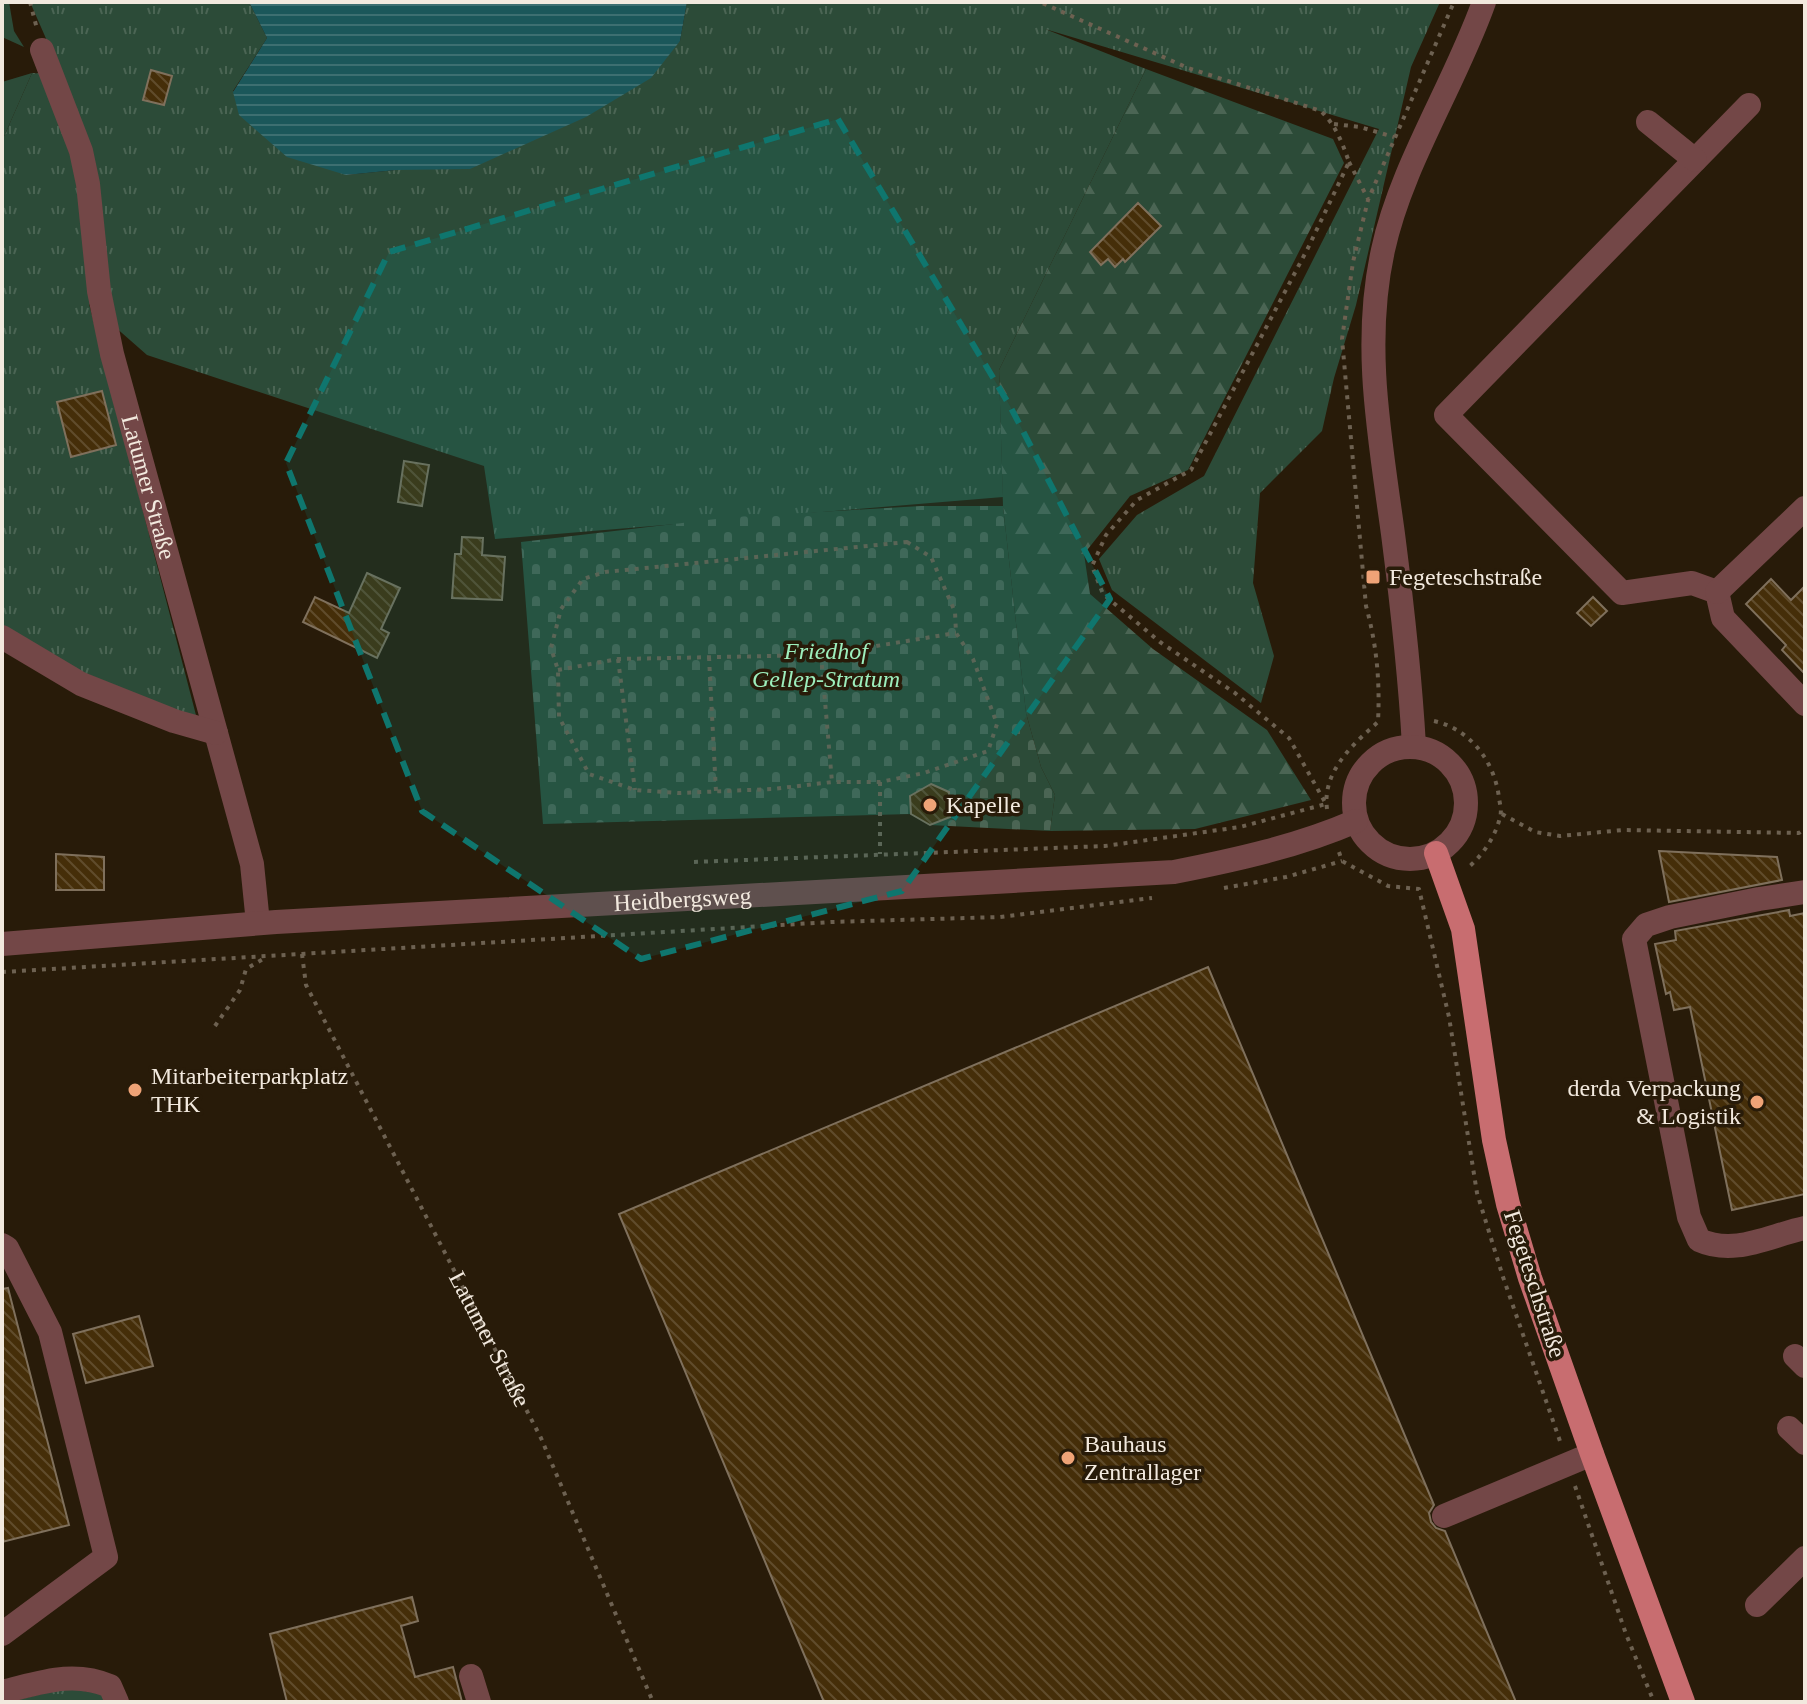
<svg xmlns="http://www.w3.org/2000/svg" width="1807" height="1704" font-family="Georgia,serif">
	<defs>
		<pattern id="grass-tufts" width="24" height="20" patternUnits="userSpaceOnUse" patternTransform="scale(2)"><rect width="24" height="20" fill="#2c4b38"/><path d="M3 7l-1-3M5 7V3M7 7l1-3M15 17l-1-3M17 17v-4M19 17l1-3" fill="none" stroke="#4b6554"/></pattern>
		<pattern id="forest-firs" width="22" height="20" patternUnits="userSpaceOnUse" patternTransform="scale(2)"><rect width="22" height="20" fill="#2c4b38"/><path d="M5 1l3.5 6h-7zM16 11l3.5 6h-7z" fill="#4b6554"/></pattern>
		<pattern id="cemetery-stones" width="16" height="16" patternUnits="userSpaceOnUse" patternTransform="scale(2)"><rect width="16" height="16" fill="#2c4b38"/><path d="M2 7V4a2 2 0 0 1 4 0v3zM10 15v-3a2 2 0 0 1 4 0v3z" fill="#4b6554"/></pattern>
		<pattern id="water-rules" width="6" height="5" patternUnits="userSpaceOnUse" patternTransform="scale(2)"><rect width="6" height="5" fill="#1b575a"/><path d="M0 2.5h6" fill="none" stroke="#3d6f71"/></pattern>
		<pattern id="building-back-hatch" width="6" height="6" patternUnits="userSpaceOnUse" patternTransform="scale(2)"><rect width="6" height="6" fill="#452e09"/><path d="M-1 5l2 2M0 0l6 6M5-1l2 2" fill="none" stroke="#604c2c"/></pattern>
	</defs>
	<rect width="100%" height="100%" fill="#281b09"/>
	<path fill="url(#grass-tufts)" d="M 30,2 L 249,2 L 267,38 L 233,91 L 346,175 L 396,170 L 680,41 L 687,2 L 1440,2 L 1411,67 L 1356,305 L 1334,378 L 1322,431 L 1260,493 L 1253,583 L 1274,656 L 1261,703 L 1112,590 L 1099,559 L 1137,515 L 1204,476 L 1379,129 L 1045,29 L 1146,69 L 999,370 L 1003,497 L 495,539 L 484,466 L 147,355 L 89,304 L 197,719 L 82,672 L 2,627 L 2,141 L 32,73 L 62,75 Z
		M 72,1689 L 102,1694 L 110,1702 L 9,1702 L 58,1690 Z"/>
	<path fill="url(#forest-firs)" d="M 1146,69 L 1333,139 L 1344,163 L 1188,470 L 1130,496 L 1084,554 L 1090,594 L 1153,649 L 1267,730 L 1311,800 L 1195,829 L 1050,831 L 1055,795 L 1041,767 L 1026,713 L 1003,506 L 999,370 Z"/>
	<path fill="url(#cemetery-stones)" d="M 921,506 L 1003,506 L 1026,713 L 1041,767 L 1055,795 L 1050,831 L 930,825 L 950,816 L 949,792 L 931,784 L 910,796 L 911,814 L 543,824 L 521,542 L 733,517 Z"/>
	<path fill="#2c4b38" d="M 2,2 L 9,2 L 14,31 L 24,47 L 2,37 Z
		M 32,73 L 2,141 L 2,82 Z"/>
	<path fill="url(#water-rules)" d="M 249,2 L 687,2 L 680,41 L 651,78 L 586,117 L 470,169 L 396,170 L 346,175 L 287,157 L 239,115 L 233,92 L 267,38 Z"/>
	<path fill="url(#building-back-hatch)" stroke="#7f705c" stroke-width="2" d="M 151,70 L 172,76 L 164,105 L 143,100 Z
		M 1138,203 L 1161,226 L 1125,262 L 1123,259 L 1115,267 L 1108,259 L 1101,265 L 1090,252 Z
		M 102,391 L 116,445 L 71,457 L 57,402 Z
		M 404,461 L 429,465 L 422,506 L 398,502 Z
		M 462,537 L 483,538 L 482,555 L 505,557 L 502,600 L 452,598 L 455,554 L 461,554 Z
		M 367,573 L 400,588 L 381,629 L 389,633 L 377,658 L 303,622 L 315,597 L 349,613 Z
		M 1771,579 L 1791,600 L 1805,586 L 1805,674 L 1782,650 L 1786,645 L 1746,604 Z
		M 1593,597 L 1607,611 L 1591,626 L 1577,613 Z
		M 931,784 L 949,792 L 950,817 L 930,825 L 911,814 L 910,796 Z
		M 1659,851 L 1777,857 L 1782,880 L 1669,902 Z
		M 56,854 L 104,857 L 104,890 L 56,890 Z
		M 1789,910 L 1790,916 L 1805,913 L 1805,1194 L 1732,1210 L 1690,1007 L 1674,1010 L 1670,992 L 1666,994 L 1655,944 L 1676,940 L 1675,931 Z
		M 1208,967 L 1434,1505 L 1429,1513 L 1431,1522 L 1436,1528 L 1445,1531 L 1516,1702 L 824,1702 L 619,1214 Z
		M 8,1288 L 69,1525 L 2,1542 L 2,1289 Z
		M 139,1316 L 153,1366 L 86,1383 L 73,1334 Z
		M 412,1597 L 418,1621 L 401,1626 L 415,1677 L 453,1667 L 462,1702 L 287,1702 L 270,1634 Z"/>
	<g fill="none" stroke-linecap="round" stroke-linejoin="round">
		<g stroke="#6d6151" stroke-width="4" stroke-dasharray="4 6" stroke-linecap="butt">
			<path d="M 30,2 L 37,29"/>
			<path d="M 1334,124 L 1360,127 L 1394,137"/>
			<path d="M 1349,162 L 1368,199"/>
			<path d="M 907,542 L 931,557 L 955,612 L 956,633 L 973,659 L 997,724 L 988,751 L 924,773 L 880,782 L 832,782 L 773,789 L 679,793 L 635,790 L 589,774 L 559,717 L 558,670 L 551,648 L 561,609 L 583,579 L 605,572 Z"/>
			<path d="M 821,655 L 832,782"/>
			<path d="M 709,657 L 716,792"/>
			<path d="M 618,659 L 635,790"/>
			<path d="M 558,670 L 618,659 L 821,655 L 956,633"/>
			<path d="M 1434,721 C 1471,729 1495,763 1499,798 C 1500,805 1502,811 1500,817 C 1496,836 1481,858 1466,869"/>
			<path d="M 880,782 L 880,854"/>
			<path d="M 1327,809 C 1322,772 1352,745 1378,722 C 1380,682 1377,646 1366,606 L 1342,339 L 1353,262 L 1368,200 L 1454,2"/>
			<path d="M 1502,814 L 1535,832 L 1560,836 L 1623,830 L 1799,833 L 1805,828"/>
			<path d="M 1339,852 L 1342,861 L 1388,886 L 1419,889 L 1449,1017 L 1477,1193 L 1503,1277 L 1561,1444"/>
			<path d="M 694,862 L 1105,846 L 1240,827 L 1326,804 L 1289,738 L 1235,693 L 1160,642 L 1103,594 L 1092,566 L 1106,535 L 1137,500 L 1191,470 L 1308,248 L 1349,162 C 1342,142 1336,126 1321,111 L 1188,68 L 1040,2"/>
			<path d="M 1224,888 L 1286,877 L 1342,861"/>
			<path id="s1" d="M 302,954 L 306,985 L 541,1438 L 653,1702"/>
			<path d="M 2,972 L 831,922 L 1000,917 L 1152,898"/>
			<path d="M 215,1026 L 240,990 L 246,969 L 265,958"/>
			<path d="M 1575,1486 L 1626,1634 L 1654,1702"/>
		</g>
		<g stroke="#734747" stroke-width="24">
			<path id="s2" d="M 42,50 L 81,151 L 88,184 L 99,291 L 112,354 L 252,864 L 258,923"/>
			<path d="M 1749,105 L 1446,415 L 1622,593 L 1692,583 L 1717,592 L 1723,618 L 1805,704"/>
			<path d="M 1648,122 L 1695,160"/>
			<path d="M 1717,592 L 1805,508"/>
			<path d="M 2,637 L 81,684 L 174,721 L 216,733"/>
			<path d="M 1414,746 C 1410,675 1402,604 1393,534 C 1380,438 1362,345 1383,250 C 1401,166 1455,84 1484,2"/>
			<circle cx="1410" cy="803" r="56"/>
			<path d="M 1805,892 L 1759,899 L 1670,917 L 1646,925 L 1634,939 L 1689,1217 L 1699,1240 C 1735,1256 1768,1236 1805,1228"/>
			<path id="s3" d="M 2,944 L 276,922 L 1174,872 C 1235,860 1299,846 1356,821"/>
			<path d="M 2,1245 L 7,1248 L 50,1332 L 106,1557 L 2,1634"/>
			<path d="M 1795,1356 L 1805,1366"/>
			<path d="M 1789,1428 L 1805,1443"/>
			<path d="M 1444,1516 L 1592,1454"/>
			<path d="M 1757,1605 L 1805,1558"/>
			<path d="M 471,1676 L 479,1702"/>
			<path d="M 2,1692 C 40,1683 72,1670 110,1686 L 117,1702"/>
		</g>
		<path stroke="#c86d70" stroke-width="24" d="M 1436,853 L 1463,929 L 1494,1140 L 1508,1204 L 1530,1278 L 1592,1454 L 1683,1702"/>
	</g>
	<path fill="#0f766e" fill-opacity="0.2" stroke="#0f766e" stroke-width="6" stroke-dasharray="16 10" stroke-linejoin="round" d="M 838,119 L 1010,406 L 1110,599 L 902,891 L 641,959 L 422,811 L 286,463 L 389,252 Z"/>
	<g fill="#efa377" stroke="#281b09" stroke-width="3">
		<rect x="1365" y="569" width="16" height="16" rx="4"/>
		<circle cx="930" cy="805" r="8"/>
		<circle cx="135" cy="1090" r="8"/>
		<circle cx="1757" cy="1102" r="8"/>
		<circle cx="1068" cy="1458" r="8"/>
	</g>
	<g text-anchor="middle" stroke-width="7" stroke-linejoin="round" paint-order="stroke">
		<g font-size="24" fill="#f2e9de" stroke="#281b09">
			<text dy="8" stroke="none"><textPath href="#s2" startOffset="452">Latumer Straße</textPath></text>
			<text dy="8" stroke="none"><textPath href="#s3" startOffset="682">Heidbergsweg</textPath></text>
			<text transform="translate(1535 1284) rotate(72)" y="8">Fegeteschstraße</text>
			<text dy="8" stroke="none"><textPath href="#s1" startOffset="430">Latumer Straße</textPath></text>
		</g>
		<g font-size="24" fill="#f2e9de" stroke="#281b09" text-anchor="start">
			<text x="1389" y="585">Fegeteschstraße</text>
			<text x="946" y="813">Kapelle</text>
			<text x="151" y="1084">Mitarbeiterparkplatz<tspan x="151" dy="28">THK</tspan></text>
			<text x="1741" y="1096" text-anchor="end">derda Verpackung<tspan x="1741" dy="28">&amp; Logistik</tspan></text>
			<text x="1084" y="1452">Bauhaus<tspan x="1084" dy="28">Zentrallager</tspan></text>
		</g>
		<g font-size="24" font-style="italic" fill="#9defbd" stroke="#281b09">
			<text x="826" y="659">Friedhof<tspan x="826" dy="28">Gellep-Stratum</tspan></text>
		</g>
	</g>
	<rect width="1807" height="1704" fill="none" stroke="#f2e9de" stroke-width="8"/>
</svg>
